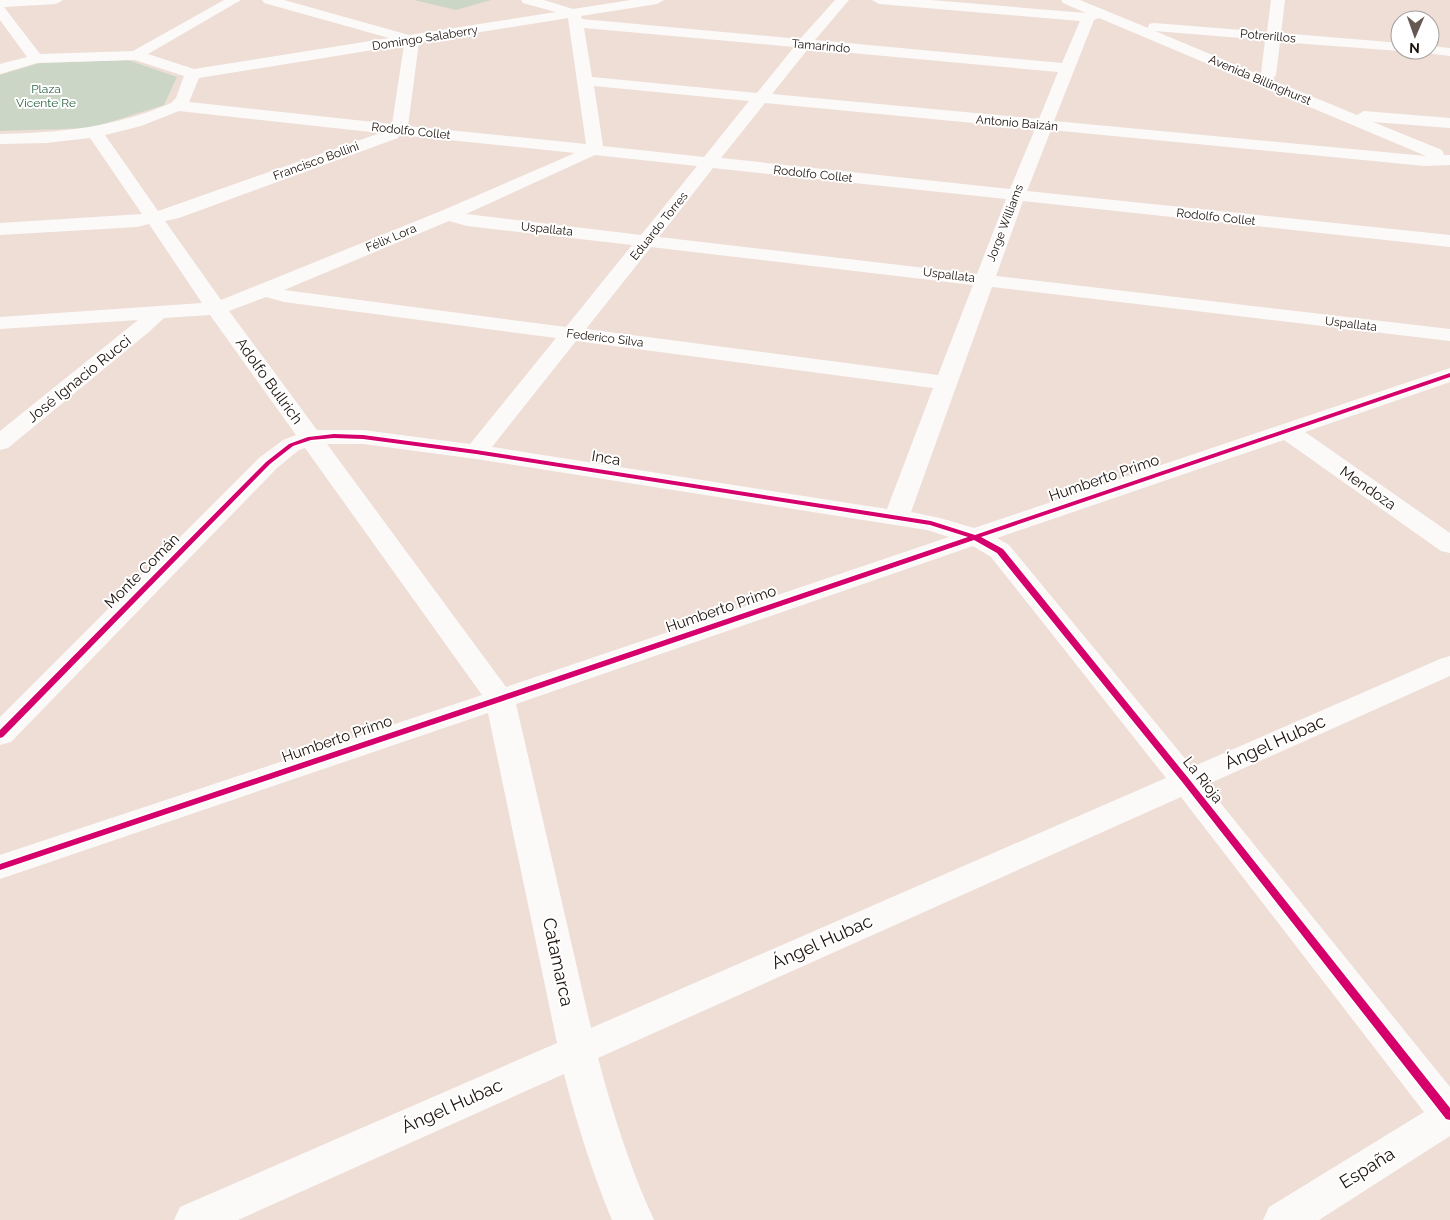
<svg xmlns="http://www.w3.org/2000/svg" width="1450" height="1220" font-family="Raleway,sans-serif">
	<rect width="100%" height="100%" fill="#eeded6"/>
	<path fill="#ccd6c7" d="M 414,0 L 491,0 L 456,10 Z
		M 128,60 L 177,77 L 164,105 L 91,128 L 0,131 L 0,75 L 40,63 Z"/>
	<g fill="none" stroke-linecap="round" stroke-linejoin="round">
		<path fill="#fcfaf9" fill-rule="evenodd" d="M 0,0 L 63,0 L 56,4 L 4,7 L 40,54 L 133,51 L 224,0 L 241,0 L 148,54 L 194,69 L 389,38 L 264,3 L 262,0 L 284,0 L 409,35 L 556,12 L 523,3 L 521,0 L 544,0 L 573,9 L 631,0 L 664,0 L 657,4 L 581,16 L 582,19 L 800,39 L 835,0 L 849,0 L 815,40 L 1062,63 L 1080,21 L 879,4 L 872,0 L 930,0 L 1086,13 L 1063,3 L 1061,0 L 1080,0 L 1148,28 L 1149,24 L 1154,23 L 1267,32 L 1271,0 L 1285,0 L 1281,33 L 1400,43 L 1400,50 L 1405,50 L 1400,51 L 1280,42 L 1276,75 L 1272,80 L 1357,115 L 1364,111 L 1450,118 L 1450,128 L 1373,122 L 1442,150 L 1444,155 L 1450,155 L 1450,165 L 1425,166 L 1051,130 L 1027,191 L 1450,235 L 1450,247 L 1023,201 L 996,276 L 1450,329 L 1450,341 L 992,287 L 911,512 L 940,518 L 974,528 L 1450,368 L 1450,382 L 1305,432 L 1450,533 L 1450,553 L 1441,551 L 1284,440 L 997,538 L 1009,545 L 1192,767 L 1440,659 L 1450,656 L 1450,676 L 1206,785 L 1450,1087 L 1450,1136 L 1319,1220 L 1263,1220 L 1269,1207 L 1424,1112 L 1181,797 L 598,1058 C 613,1114 630,1168 654,1220 L 612,1220 C 592,1172 577,1124 564,1074 L 238,1220 L 174,1220 L 180,1207 L 557,1043 L 488,713 L 0,879 L 0,855 L 482,695 L 305,448 L 299,450 L 277,468 L 11,742 L 0,745 L 0,717 L 259,458 L 283,440 L 296,435 L 210,315 L 164,318 L 150,331 L 8,448 L 0,450 L 0,431 L 138,320 L 0,329 L 0,317 L 202,303 L 149,224 L 137,227 L 0,235 L 0,223 L 142,214 L 90,138 L 46,143 L 0,144 L 0,134 C 60,133 116,127 171,103 L 176,98 L 184,76 L 135,60 L 37,63 L 0,74 L 0,64 L 27,57 L 0,20 ZM 568,18 L 586,144 L 408,126 L 419,42 ZM 1099,18 L 1426,156 L 1054,121 L 1094,20 ZM 584,28 L 794,47 L 757,93 L 592,77 ZM 1155,31 L 1265,40 L 1261,74 L 1260,75 ZM 404,45 L 392,124 L 189,102 L 199,78 ZM 808,49 L 1058,72 L 1039,119 L 772,94 ZM 594,86 L 749,101 L 704,157 L 603,146 ZM 765,103 L 1035,129 L 1010,189 L 721,158 ZM 179,111 L 380,133 L 158,211 L 105,135 L 141,126 ZM 400,135 L 575,153 L 441,211 L 221,300 L 165,221 L 179,218 L 398,138 ZM 595,155 L 697,166 L 641,235 L 466,214 ZM 713,168 L 1006,199 L 977,274 L 659,237 ZM 449,221 L 467,226 L 632,245 L 566,327 L 284,290 ZM 651,247 L 973,285 L 938,375 L 586,329 ZM 266,297 L 284,302 L 556,338 L 470,444 L 363,430 L 317,430 L 229,311 ZM 576,341 L 933,388 L 887,509 L 492,447 ZM 327,444 L 363,444 L 476,459 L 927,530 L 949,537 L 506,687 ZM 973,546 L 991,557 L 1166,778 L 591,1028 L 516,704 Z
			M 1430,46 L 1450,48 L 1450,56 L 1425,53 L 1423,50 L 1430,50 Z"/>
		<defs>
			<path id="cycleway" d="M 1450,373 L 1450,377 L 981,537 L 1003,549 L 1189,779 L 1450,1108 L 1450,1120 L 1446,1119 L 1183,783 L 997,553 L 974,540 L 503,701 L 0,870 L 0,864 L 497,697 L 968,537 L 930,525 L 476,454 L 363,439 L 334,438 L 311,440 L 293,446 L 270,464 L 3,737 L 0,738 L 0,730 L 266,462 L 289,444 L 308,437 L 334,434 L 363,435 L 476,450 L 931,521 L 975,535 Z"/>
		</defs>
		<use href="#cycleway" stroke="#fff" stroke-width="3"/>
		<use href="#cycleway" fill="#d6006c" fill-rule="evenodd"/>
	</g>
	<g text-anchor="middle" stroke-width="4" stroke-linejoin="round" paint-order="stroke">
		<g font-size="12" fill="#1c120c" stroke="#fff">
			<text transform="translate(1268 36) rotate(5)" y="4">Potrerillos</text>
			<text transform="translate(425 38) rotate(-9)" y="4">Domingo Salaberry</text>
			<text transform="translate(821 46) rotate(5)" y="4">Tamarindo</text>
			<text transform="translate(1260 80) rotate(23)" y="4">Avenida Billinghurst</text>
			<text transform="translate(1017 123) rotate(5)" y="4">Antonio Baizán</text>
			<text transform="translate(411 131) rotate(6)" y="4">Rodolfo Collet</text>
			<text transform="translate(316 161) rotate(-20)" y="4">Francisco Bollini</text>
			<text transform="translate(813 174) rotate(6)" y="4">Rodolfo Collet</text>
			<text transform="translate(1216 217) rotate(6)" y="4">Rodolfo Collet</text>
			<text transform="translate(1005 223) rotate(-69)" y="4">Jorge Williams</text>
			<text transform="translate(659 226) rotate(-51)" y="4">Eduardo Torres</text>
			<text transform="translate(547 229) rotate(6)" y="4">Uspallata</text>
			<text transform="translate(391 238) rotate(-23)" y="4">Félix Lora</text>
			<text transform="translate(949 275) rotate(7)" y="4">Uspallata</text>
			<text transform="translate(1351 324) rotate(7)" y="4">Uspallata</text>
			<text transform="translate(605 338) rotate(7)" y="4">Federico Silva</text>
		</g>
		<g font-size="12" fill="#2c6443" stroke="#fff">
			<text x="46" y="93">Plaza<tspan x="46" dy="14">Vicente Re</tspan></text>
		</g>
		<g font-size="15" fill="#1c120c" stroke="#fff">
			<text transform="translate(79 379) rotate(-39)" y="5">José Ignacio Rucci</text>
			<text transform="translate(269 381) rotate(54)" y="5">Adolfo Bullrich</text>
			<text transform="translate(606 458) rotate(9)" y="5">Inca</text>
			<text transform="translate(1104 478) rotate(-19)" y="5">Humberto Primo</text>
			<text transform="translate(1368 488) rotate(35)" y="5">Mendoza</text>
			<text transform="translate(142 571) rotate(-45)" y="5">Monte Comán</text>
			<text transform="translate(721 609) rotate(-19)" y="5">Humberto Primo</text>
			<text transform="translate(337 739) rotate(-19)" y="5">Humberto Primo</text>
			<text transform="translate(1203 780) rotate(52)" y="5">La Rioja</text>
		</g>
		<g font-size="18" fill="#1c120c" stroke="#fff">
			<text transform="translate(1275 742) rotate(-24)" y="6">Ángel Hubac</text>
			<text transform="translate(822 942) rotate(-24)" y="6">Ángel Hubac</text>
			<text transform="translate(558 962) rotate(78)" y="6">Catamarca</text>
			<text transform="translate(452 1106) rotate(-24)" y="6">Ángel Hubac</text>
			<text transform="translate(1367 1168) rotate(-32)" y="6">España</text>
		</g>
	</g>
	<g transform="translate(1415 35) rotate(182)"><circle r="24" fill="#ffffff" stroke="#a4a09e"/>
	<path d="M0-4L9 19L0 12L-9 19Z" fill="#665953"/>
	<text y="-8" font-size="14" font-weight="bold" text-anchor="middle" fill="#1c120c">N</text>
	</g>
</svg>
